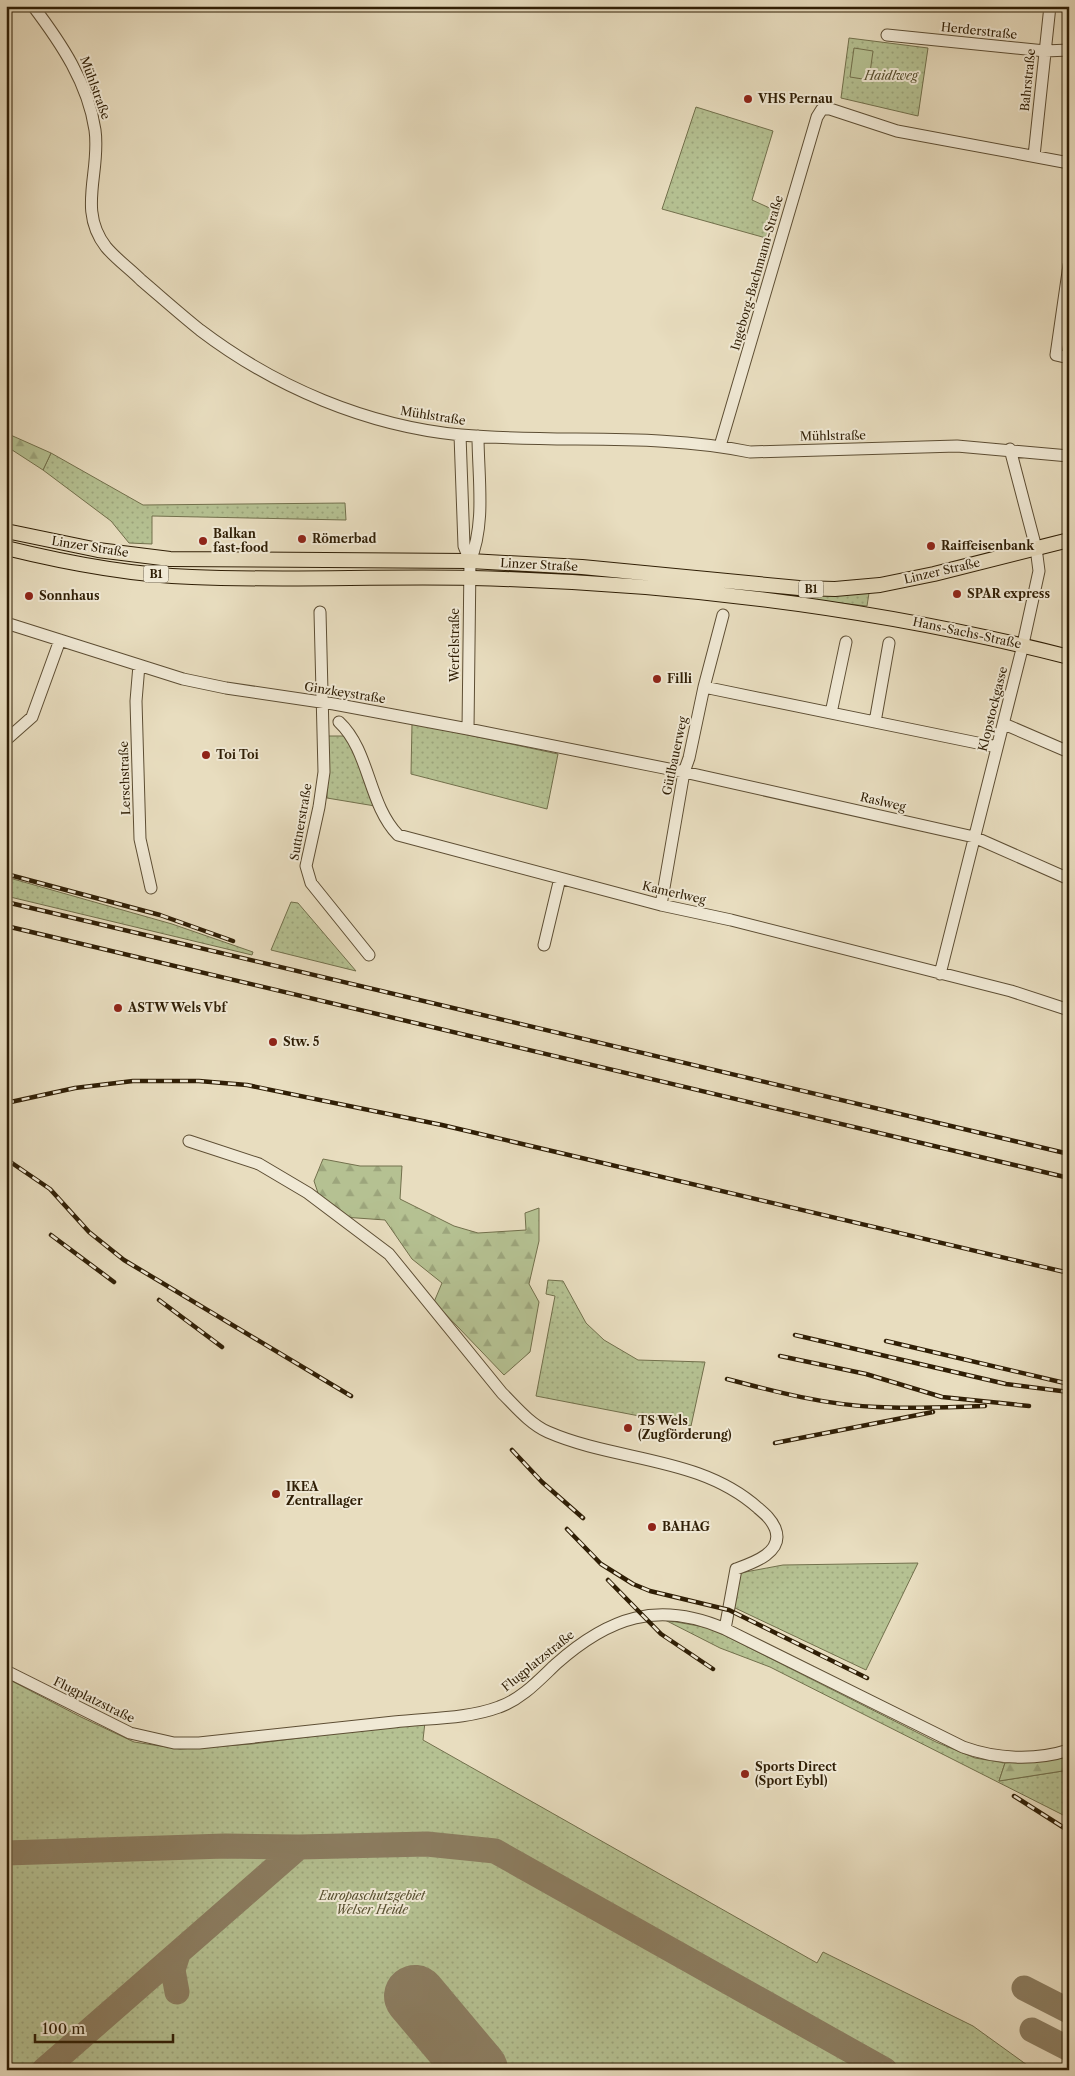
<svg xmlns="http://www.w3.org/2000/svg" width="1075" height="2076" font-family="'Libre Caslon Text',serif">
	<defs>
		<pattern id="grass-dots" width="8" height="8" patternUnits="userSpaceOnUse" patternTransform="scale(1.25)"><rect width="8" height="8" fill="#b5c192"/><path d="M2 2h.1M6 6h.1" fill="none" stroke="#9ca57c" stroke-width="1.8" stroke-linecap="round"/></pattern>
		<pattern id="forest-firs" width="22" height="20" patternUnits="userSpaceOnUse" patternTransform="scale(1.25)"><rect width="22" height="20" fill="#b5c192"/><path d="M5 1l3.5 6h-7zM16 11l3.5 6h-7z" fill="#9ca57c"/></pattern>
	</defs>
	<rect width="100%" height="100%" fill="#e8ddbf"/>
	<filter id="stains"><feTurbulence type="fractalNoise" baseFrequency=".004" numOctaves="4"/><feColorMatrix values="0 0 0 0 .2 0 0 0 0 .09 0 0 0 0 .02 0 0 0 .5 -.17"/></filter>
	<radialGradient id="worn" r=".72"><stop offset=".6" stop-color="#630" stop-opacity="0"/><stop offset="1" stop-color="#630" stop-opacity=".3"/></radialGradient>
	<path fill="url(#grass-dots)" stroke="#72704c" d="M 849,38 L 928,48 L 918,116 L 841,98 Z
		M 696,107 L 773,131 L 752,200 L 774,210 L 766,238 L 662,209 Z
		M 51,453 L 143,505 L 345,503 L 346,520 L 152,516 L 152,544 L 129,543 L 111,521 L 43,470 Z
		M 734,589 L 789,595 L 869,593 L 867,606 L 735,592 Z
		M 412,723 L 558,754 L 547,809 L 411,774 Z
		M 327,736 L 348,736 L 375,806 L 327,798 Z
		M 6,877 L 172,924 L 253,952 L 252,955 L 6,896 Z
		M 291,902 L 298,903 L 356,971 L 271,950 Z
		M 548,1280 L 563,1281 L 586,1323 L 604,1340 L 638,1360 L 705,1362 L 691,1426 L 536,1396 L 555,1296 L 546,1294 Z
		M 918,1563 L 866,1670 L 733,1607 L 740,1573 L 783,1565 Z
		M 665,1620 L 710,1628 L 936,1742 L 975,1758 L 1005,1763 L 999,1781 L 1069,1770 L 1069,1818 L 770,1667 L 720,1648 Z
		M 6,1678 L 81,1717 L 134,1742 L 180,1749 L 252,1744 L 425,1722 L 423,1740 L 817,1963 L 823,1952 L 973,2026 L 1034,2070 L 6,2070 Z"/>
	<path fill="url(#forest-firs)" stroke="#72704c" d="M 6,433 L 51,453 L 43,470 L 6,446 Z
		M 323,1159 L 360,1166 L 402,1166 L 400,1199 L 454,1226 L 478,1233 L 526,1230 L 525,1213 L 539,1208 L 539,1241 L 529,1284 L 539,1302 L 530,1352 L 504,1375 L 434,1302 L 442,1283 L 412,1259 L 385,1220 L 343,1217 L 319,1196 L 314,1181 Z
		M 1069,1757 L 1069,1770 L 999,1781 L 1005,1763 L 1035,1762 Z"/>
	<path fill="#b5c192" stroke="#72704c" d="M 854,48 L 873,51 L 869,80 L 850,77 Z"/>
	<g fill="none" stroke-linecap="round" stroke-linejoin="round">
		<path stroke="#8c7e62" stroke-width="25" d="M 6,1853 L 225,1846 L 299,1847
			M 1024,1988 L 1069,2011
			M 177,1992 L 173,1970 L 178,1954
			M 1032,2030 L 1069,2049
			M 44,2070 L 299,1847 L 427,1844 L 495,1851 L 885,2070"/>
		<path stroke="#8c7e62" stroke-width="62" d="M 415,1996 L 477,2070"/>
		<defs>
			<path id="minor" d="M 33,6 C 61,43 88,83 95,130 C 101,172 77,210 106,247 C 116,259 130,269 141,280 C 161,297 180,314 200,330 C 275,387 367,426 461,435 C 558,444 654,432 750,452 L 957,446 L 1069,456
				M 887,35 L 1045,51 L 1069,50
				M 1034,156 L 1050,6
				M 1069,265 L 1056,355 L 1069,358
				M 460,435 L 464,546 L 470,561
				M 720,446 L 817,117 L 822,109 L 830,109 L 897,131 L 1069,163
				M 320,612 L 324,772 L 319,807 L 306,866 L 311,883 L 369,955
				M 6,623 L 183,679 L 226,688 L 334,704 L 468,729 L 684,772 L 974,837 L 1069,879
				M 139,665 L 136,701 L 140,839 L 151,888
				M 704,687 L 997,747
				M 831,713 L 846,642
				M 339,722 C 370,751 368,804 398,835 L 661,905 L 731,920 L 1011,991 L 1069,1010
				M 875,722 L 889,643
				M 1004,724 L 1069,752
				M 468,729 L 470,561 C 486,524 478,476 478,436
				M 6,740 L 32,717 L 60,640
				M 661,905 L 684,772 L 689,758 L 704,687 L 723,615
				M 544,945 L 560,878
				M 940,974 L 1021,653 L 1039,571 L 1036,548 L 1010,449
				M 189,1141 L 259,1164 L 308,1193 L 389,1254 L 502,1393 C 516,1407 530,1424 548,1432 C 617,1462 700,1456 758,1508 C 765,1514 771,1519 775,1528 C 785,1552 753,1563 736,1569 L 725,1629
				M 6,1671 L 130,1733 L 174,1743 L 199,1743 C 264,1736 329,1729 394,1722 C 428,1718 467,1719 499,1707 C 522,1699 539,1680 556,1664 C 609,1617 658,1600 725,1629 L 963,1747 C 996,1759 1035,1761 1069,1750"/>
			<path id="major" d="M 6,531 L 98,550 L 170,559 L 470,561 L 582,567 L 799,588 L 835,589 L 880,585 L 934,574 L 1069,540
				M 6,548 C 67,563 129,575 192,577 C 285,581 379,576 472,578 C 673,583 874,607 1069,657"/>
		</defs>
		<use href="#minor" stroke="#5d4e34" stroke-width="13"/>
		<use href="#major" stroke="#2f1e05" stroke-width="16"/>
		<use href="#minor" stroke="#f0e9d5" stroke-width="11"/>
		<use href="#major" stroke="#e8ddbf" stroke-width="14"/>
		<defs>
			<path id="rail" d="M 6,874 L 160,915 L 233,941
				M 6,902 L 1069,1154
				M 6,926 L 1069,1178
				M 6,1103 L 75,1088 L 133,1081 L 199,1081 L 247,1085 L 442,1125 L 1069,1273
				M 6,1159 L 50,1189 L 89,1232 L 124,1260 L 351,1396
				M 51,1235 L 114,1282
				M 159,1300 L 222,1347
				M 795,1335 L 1006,1384 L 1069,1392
				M 886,1341 L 1069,1384
				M 780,1356 L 866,1374 L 942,1397 L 1029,1406
				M 727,1379 C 776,1392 826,1405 877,1407 C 913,1409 949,1407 985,1406
				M 775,1443 L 933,1412
				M 512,1450 L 542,1482 L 583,1518
				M 567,1529 L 601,1564 L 633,1584 L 650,1591 L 729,1610 L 867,1678
				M 608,1580 L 661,1634 L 713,1669
				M 1014,1796 L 1069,1831"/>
		</defs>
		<use href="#rail" stroke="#2f1e05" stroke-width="4.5"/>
		<use href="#rail" stroke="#f0e9d5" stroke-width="2.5" stroke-dasharray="8" stroke-linecap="butt"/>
	</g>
	<g fill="#8f2418" stroke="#f0e9d5" stroke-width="2">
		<circle cx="748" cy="99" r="5"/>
		<circle cx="302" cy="539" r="5"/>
		<circle cx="203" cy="541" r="5"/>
		<circle cx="931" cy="546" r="5"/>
		<circle cx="957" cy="594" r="5"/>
		<circle cx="29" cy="596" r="5"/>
		<circle cx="657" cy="679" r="5"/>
		<circle cx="206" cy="755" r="5"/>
		<circle cx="118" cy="1008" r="5"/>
		<circle cx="273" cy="1042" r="5"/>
		<circle cx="628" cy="1428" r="5"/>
		<circle cx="276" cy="1494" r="5"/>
		<circle cx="652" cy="1527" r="5"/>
		<circle cx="745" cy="1774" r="5"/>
	</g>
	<g text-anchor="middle" stroke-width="4" stroke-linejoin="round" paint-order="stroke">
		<g fill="#f0e9d5" stroke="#695b43" stroke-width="1">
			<rect x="143.5" y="565.5" width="25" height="17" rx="4"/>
			<rect x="798.5" y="580.5" width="25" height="17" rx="4"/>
		</g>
		<g font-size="11" font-weight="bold" fill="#2f1e05">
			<text x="156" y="578">B1</text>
			<text x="811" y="593">B1</text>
		</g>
		<g font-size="12" fill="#2f1e05" stroke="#f0e9d5">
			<text transform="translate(979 31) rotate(6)" y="4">Herderstraße</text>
			<text transform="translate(1028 80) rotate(-84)" y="4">Bahrstraße</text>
			<text transform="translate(95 88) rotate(70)" y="4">Mühlstraße</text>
			<text transform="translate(757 273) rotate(-74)" y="4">Ingeborg-Bachmann-Straße</text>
			<text transform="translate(433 416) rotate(9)" y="4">Mühlstraße</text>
			<text transform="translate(833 436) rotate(-1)" y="4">Mühlstraße</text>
			<text transform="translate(90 547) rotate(9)" y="4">Linzer Straße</text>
			<text transform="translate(539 565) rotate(3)" y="4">Linzer Straße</text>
			<text transform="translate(942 571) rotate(-13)" y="4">Linzer Straße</text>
			<text transform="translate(967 633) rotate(12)" y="4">Hans-Sachs-Straße</text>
			<text transform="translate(455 645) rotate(-90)" y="4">Werfelstraße</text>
			<text transform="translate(345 693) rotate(9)" y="4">Ginzkeystraße</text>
			<text transform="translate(993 709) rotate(-76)" y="4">Klopstockgasse</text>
			<text transform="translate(675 756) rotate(-78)" y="4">Gütlbauerweg</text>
			<text transform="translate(125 778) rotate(-92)" y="4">Lerschstraße</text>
			<text transform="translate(883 802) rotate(13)" y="4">Raslweg</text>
			<text transform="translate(301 822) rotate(-80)" y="4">Suttnerstraße</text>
			<text transform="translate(674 893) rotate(13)" y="4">Kamerlweg</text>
			<text transform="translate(538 1661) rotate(-39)" y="4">Flugplatzstraße</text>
			<text transform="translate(94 1700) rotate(26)" y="4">Flugplatzstraße</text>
		</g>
		<g font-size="12" font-style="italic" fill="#574f2f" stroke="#f0e9d5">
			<text x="891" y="80">Haidlweg</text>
			<text x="372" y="1900">Europaschutzgebiet<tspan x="372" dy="14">Welser Heide</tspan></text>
		</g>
		<g font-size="12" font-weight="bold" fill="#2f1e05" stroke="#f0e9d5" text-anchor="start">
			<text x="758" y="103">VHS Pernau</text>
			<text x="213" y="538">Balkan<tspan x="213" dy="14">fast-food</tspan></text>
			<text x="312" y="543">Römerbad</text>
			<text x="941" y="550">Raiffeisenbank</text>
			<text x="967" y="598">SPAR express</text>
			<text x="39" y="600">Sonnhaus</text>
			<text x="667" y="683">Filli</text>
			<text x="216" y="759">Toi Toi</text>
			<text x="128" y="1012">ASTW Wels Vbf</text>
			<text x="283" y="1046">Stw. 5</text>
			<text x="638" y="1425">TS Wels<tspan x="638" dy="14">(Zugförderung)</tspan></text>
			<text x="286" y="1491">IKEA<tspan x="286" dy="14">Zentrallager</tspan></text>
			<text x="662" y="1531">BAHAG</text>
			<text x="755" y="1771">Sports Direct<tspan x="755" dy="14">(Sport Eybl)</tspan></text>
		</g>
	</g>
	<rect width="1075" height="2076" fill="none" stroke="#e8ddbf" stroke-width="25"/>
	<rect x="8" y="8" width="1060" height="2061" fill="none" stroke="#2f1e05" stroke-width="2.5"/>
	<rect x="12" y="12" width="1050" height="2051" fill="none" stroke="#2f1e05"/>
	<path d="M35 2034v8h138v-8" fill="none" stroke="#2f1e05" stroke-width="2.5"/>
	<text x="42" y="2034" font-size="15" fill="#2f1e05" stroke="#f0e9d5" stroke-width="4" paint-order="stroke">100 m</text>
	<rect width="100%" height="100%" filter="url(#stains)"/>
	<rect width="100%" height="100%" fill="url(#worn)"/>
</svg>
